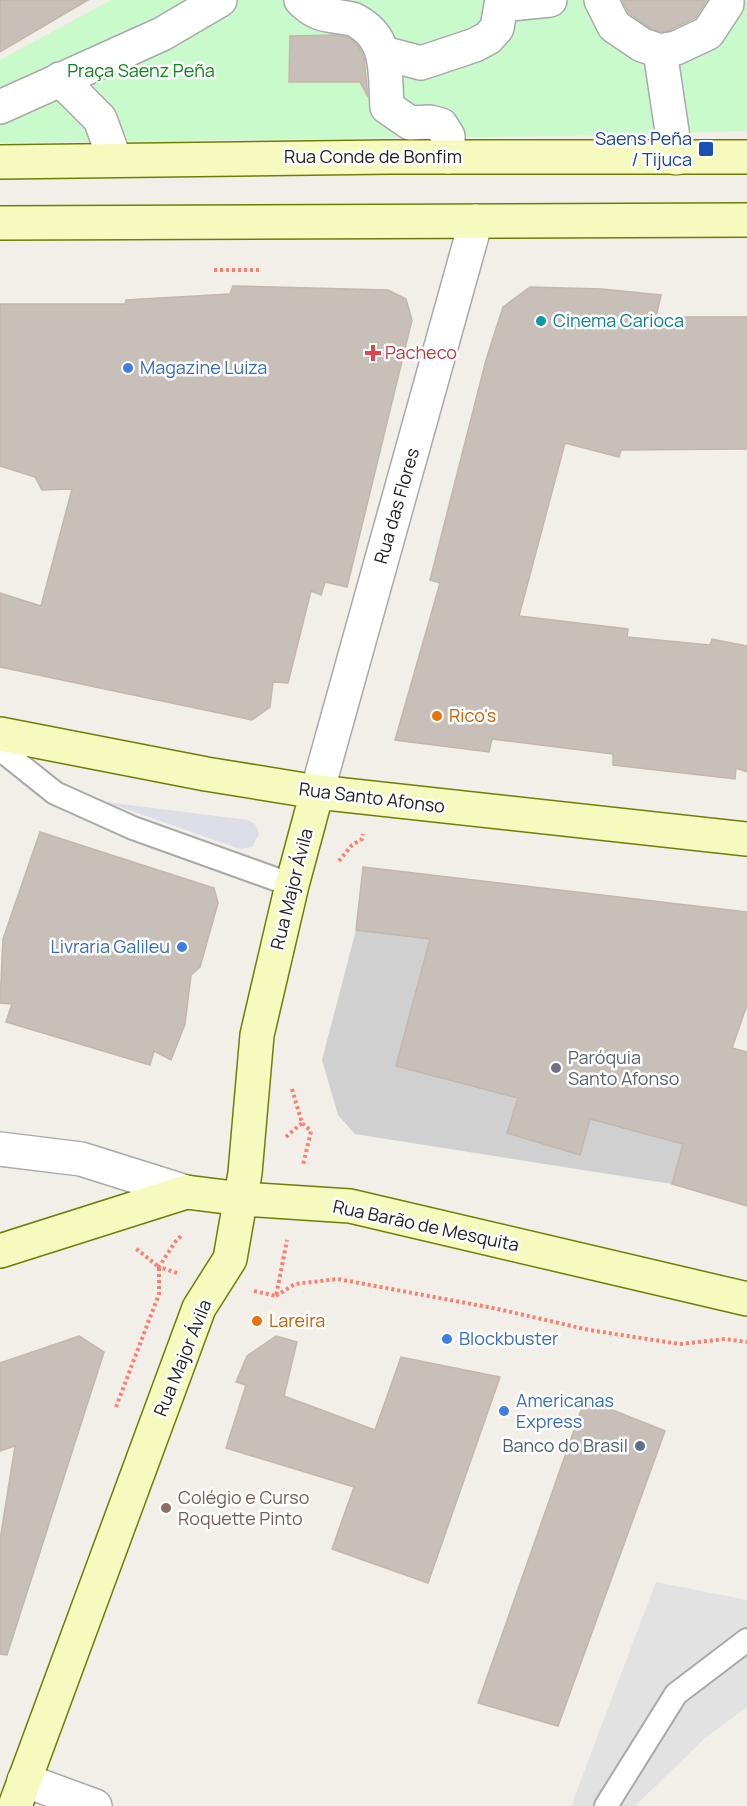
<svg xmlns="http://www.w3.org/2000/svg" width="747" height="1806" font-family="Manrope,sans-serif">
	<rect width="100%" height="100%" fill="#f2efe9"/>
	<path fill="#d0d0d0" d="M 356,930 L 454,941 L 686,1023 L 736,1036 L 733,1048 L 747,1052 L 747,1206 L 672,1184 L 355,1134 L 338,1115 L 322,1060 Z"/>
	<path fill="#c8facc" d="M 111,0 L 747,0 L 747,131 L 564,136 L 0,143 L 0,60 Z"/>
	<path fill="#e2e2e2" d="M 656,1582 L 747,1600 L 747,1707 L 705,1738 L 635,1806 L 571,1806 Z"/>
	<path fill="#dddde8" d="M 106,802 L 248,820 L 255,824 L 259,834 L 252,847 L 240,849 Z"/>
	<path fill="#c7bfb8" stroke="#c4b6ab" stroke-width="1.5" d="M 0,0 L 88,0 L 0,52 Z
		M 622,0 L 707,0 L 695,18 L 670,30 L 661,32 L 650,28 L 629,13 Z
		M 290,36 L 336,35 L 347,37 L 352,40 L 358,46 L 364,57 L 368,97 L 360,82 L 289,82 Z
		M 233,286 L 388,290 L 406,299 L 412,320 L 347,587 L 325,582 L 321,595 L 311,591 L 288,683 L 273,682 L 270,707 L 252,720 L 0,667 L 0,593 L 41,606 L 72,489 L 42,490 L 35,477 L 0,466 L 0,304 L 125,304 L 126,300 L 230,294 Z
		M 530,287 L 602,289 L 661,295 L 656,317 L 747,317 L 747,449 L 621,450 L 619,457 L 565,443 L 519,616 L 628,629 L 627,637 L 710,645 L 712,639 L 747,646 L 747,772 L 736,768 L 735,779 L 613,765 L 613,754 L 492,739 L 489,752 L 395,740 L 440,583 L 430,580 L 486,360 L 503,307 Z
		M 40,832 L 214,888 L 218,903 L 200,967 L 191,975 L 185,1024 L 171,1060 L 154,1051 L 150,1065 L 6,1022 L 12,1004 L 0,1003 L 3,939 Z
		M 363,867 L 747,912 L 747,1005 L 732,1048 L 747,1052 L 747,1206 L 672,1184 L 683,1144 L 590,1119 L 580,1155 L 507,1133 L 518,1098 L 396,1066 L 430,939 L 356,930 Z
		M 79,1336 L 104,1352 L 7,1655 L 0,1654 L 0,1540 L 15,1446 L 0,1451 L 0,1363 Z
		M 276,1336 L 297,1342 L 284,1396 L 375,1430 L 401,1357 L 500,1377 L 428,1583 L 332,1549 L 354,1487 L 226,1448 L 246,1385 L 236,1382 L 247,1356 Z
		M 585,1399 L 665,1431 L 558,1726 L 478,1703 Z"/>
	<g fill="none" stroke-linecap="round" stroke-linejoin="round">
		<defs>
			<path id="lane" d="M 0,749 L 55,793 L 133,828 L 292,885
				M 606,1806 L 676,1694 L 747,1640"/>
			<path id="street" d="M 301,0 C 319,18 329,14 352,19 C 356,20 360,23 364,26 C 389,44 385,78 387,107 L 410,123 L 430,122 L 441,125 L 448,136 L 448,157
				M 601,0 L 614,26 L 642,45 L 660,51 L 676,48 L 708,33 L 727,4 L 727,0
				M 660,51 L 676,158
				M 383,53 L 421,63 L 475,45 L 488,38 L 497,28 L 501,5 L 550,0
				M 60,79 L 100,119 L 115,160
				M 0,107 L 162,34 L 220,0
				M 317,792 L 476,221
				M 0,1149 L 81,1159 L 186,1192
				M 24,1780 L 95,1806"/>
			<path id="secondary" d="M 0,162 L 389,157 L 747,157
				M 0,223 L 747,220
				M 0,734 L 206,774 L 317,792 L 747,839
				M 0,1251 L 186,1192 L 242,1199 L 350,1206 L 747,1299
				M 15,1806 L 199,1308 L 230,1259 L 245,1173 L 257,1035 L 292,885 L 317,792"/>
		</defs>
		<use href="#lane" stroke="#a9a9a9" stroke-width="26"/>
		<use href="#street" stroke="#a9a9a9" stroke-width="36"/>
		<use href="#secondary" stroke="#707d05" stroke-width="36"/>
		<path stroke="#fa8072" stroke-width="4" stroke-dasharray="3 3" stroke-linecap="butt" d="M 214,270 L 259,270
			M 339,861 L 352,845 L 362,839 L 363,834
			M 292,1089 L 302,1123 L 311,1131 L 303,1165
			M 286,1137 L 302,1123
			M 177,1273 L 159,1267 L 175,1242 L 182,1235
			M 254,1291 L 276,1296 L 287,1240
			M 276,1296 L 295,1284 L 338,1279 L 498,1309 L 589,1330 L 680,1344 L 725,1339 L 747,1342
			M 116,1407 L 159,1294 L 159,1267 L 134,1247"/>
		<use href="#lane" stroke="#fff" stroke-width="22"/>
		<use href="#street" stroke="#fff" stroke-width="33"/>
		<use href="#secondary" stroke="#f7fabf" stroke-width="33"/>
	</g>
	<rect fill="#1a4fb4" stroke="#fff" stroke-width="2" x="698" y="141" width="16" height="16" rx="3"/>
	<circle fill="#0f9aa8" stroke="#fff" stroke-width="2" cx="541" cy="321" r="6"/>
	<path fill="#e0444e" stroke="#fff" stroke-width="2" d="M370 344h6v6h6v6h-6v6h-6v-6h-6v-6h6z"/>
	<g fill="#3f7fe0" stroke="#fff" stroke-width="2">
		<circle cx="128" cy="368" r="6"/>
		<circle cx="182" cy="947" r="6"/>
		<circle cx="447" cy="1339" r="6"/>
		<circle cx="504" cy="1411" r="6"/>
	</g>
	<g fill="#e8710a" stroke="#fff" stroke-width="2">
		<circle cx="437" cy="716" r="6"/>
		<circle cx="257" cy="1321" r="6"/>
	</g>
	<circle fill="#6b7280" stroke="#fff" stroke-width="2" cx="556" cy="1068" r="6"/>
	<circle fill="#5c6f8a" stroke="#fff" stroke-width="2" cx="640" cy="1446" r="6"/>
	<circle fill="#8d6e63" stroke="#fff" stroke-width="2" cx="166" cy="1508" r="6"/>
	<g text-anchor="middle" stroke-width="5" stroke-linejoin="round" paint-order="stroke">
		<g font-size="18" fill="#0c8416" stroke="#fff">
			<text x="141" y="77">Praça Saenz Peña</text>
		</g>
		<g font-size="18" fill="#164399" stroke="#fff" text-anchor="end">
			<text x="692" y="145">Saens Peña<tspan x="692" dy="21">/ Tijuca</tspan></text>
		</g>
		<g font-size="18" fill="#222" stroke="#fff">
			<text x="373" y="163">Rua Conde de Bonfim</text>
			<text transform="translate(397 506) rotate(-74)" y="6">Rua das Flores</text>
			<text transform="translate(372 798) rotate(7)" y="6">Rua Santo Afonso</text>
			<text transform="translate(292 889) rotate(-76)" y="6">Rua Major Ávila</text>
			<text transform="translate(426 1226) rotate(12)" y="6">Rua Barão de Mesquita</text>
			<text transform="translate(183 1358) rotate(-68)" y="6">Rua Major Ávila</text>
		</g>
		<g font-size="18" fill="#0d838f" stroke="#fff" text-anchor="start">
			<text x="553" y="327">Cinema Carioca</text>
		</g>
		<g font-size="18" fill="#be3a42" stroke="#fff" text-anchor="start">
			<text x="385" y="359">Pacheco</text>
		</g>
		<g font-size="18" fill="#366cbe" stroke="#fff" text-anchor="start">
			<text x="140" y="374">Magazine Luiza</text>
			<text x="170" y="953" text-anchor="end">Livraria Galileu</text>
			<text x="459" y="1345">Blockbuster</text>
			<text x="516" y="1407">Americanas<tspan x="516" dy="21">Express</tspan></text>
		</g>
		<g font-size="18" fill="#c56008" stroke="#fff" text-anchor="start">
			<text x="449" y="722">Rico's</text>
			<text x="269" y="1327">Lareira</text>
		</g>
		<g font-size="18" fill="#5b616d" stroke="#fff" text-anchor="start">
			<text x="568" y="1064">Paróquia<tspan x="568" dy="21">Santo Afonso</tspan></text>
		</g>
		<g font-size="18" fill="#4e5e75" stroke="#fff" text-anchor="end">
			<text x="628" y="1452">Banco do Brasil</text>
		</g>
		<g font-size="18" fill="#785e54" stroke="#fff" text-anchor="start">
			<text x="178" y="1504">Colégio e Curso<tspan x="178" dy="21">Roquette Pinto</tspan></text>
		</g>
	</g>
</svg>
